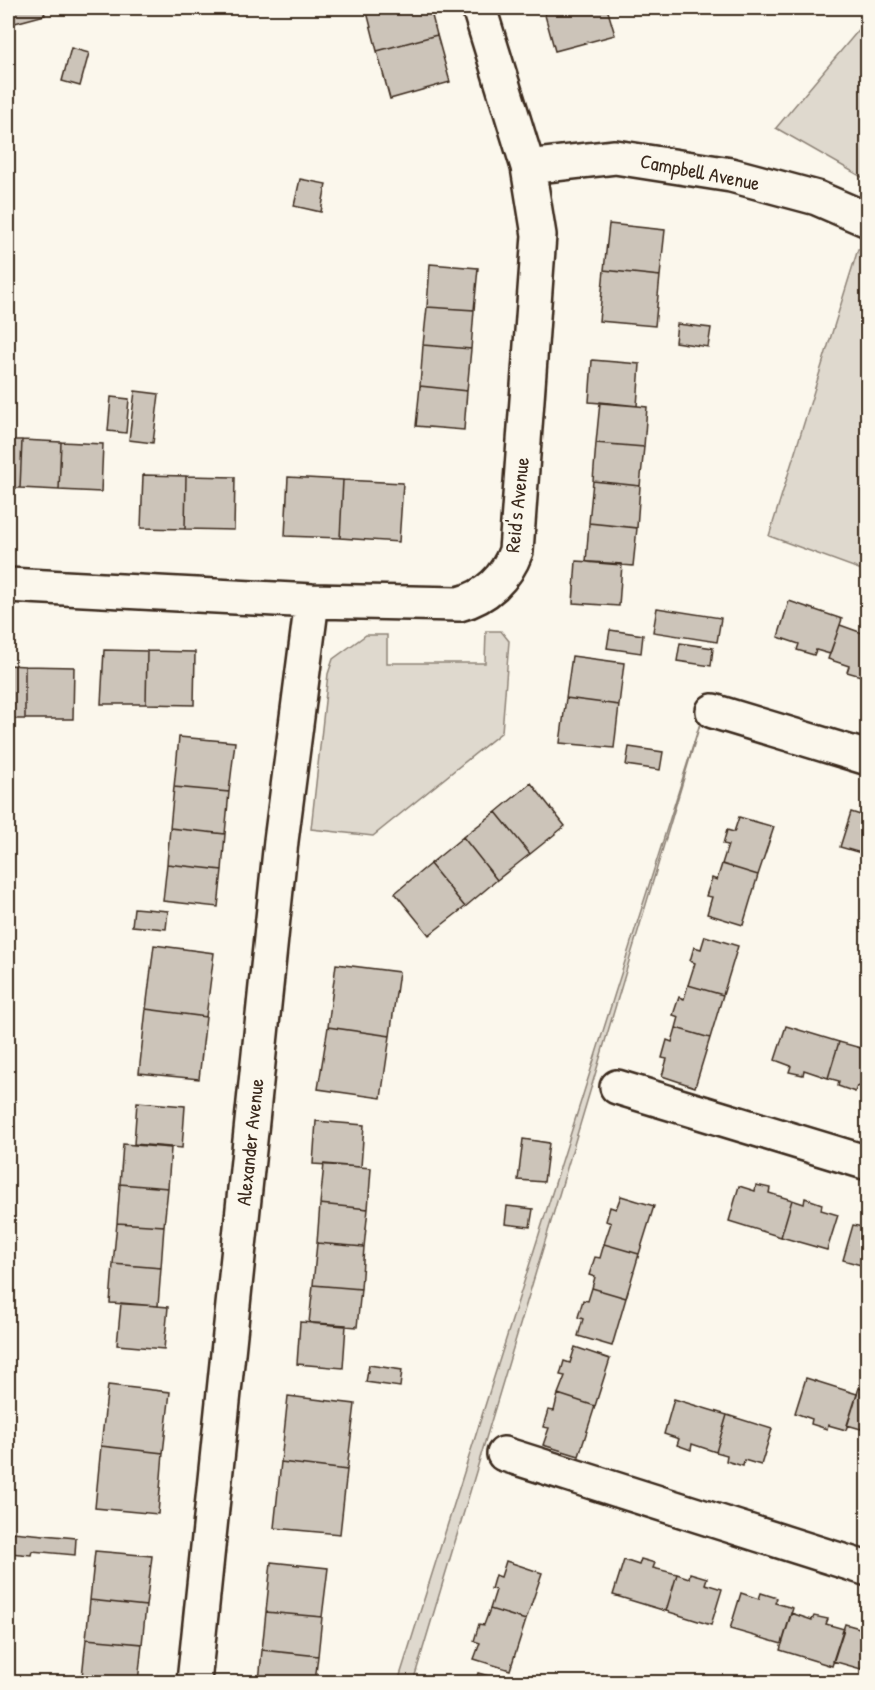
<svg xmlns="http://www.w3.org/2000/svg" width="875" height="1690" font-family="'Patrick Hand',sans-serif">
	<rect width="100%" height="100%" fill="#fbf7ec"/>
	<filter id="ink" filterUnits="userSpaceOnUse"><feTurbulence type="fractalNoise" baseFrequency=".0167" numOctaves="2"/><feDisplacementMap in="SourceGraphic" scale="12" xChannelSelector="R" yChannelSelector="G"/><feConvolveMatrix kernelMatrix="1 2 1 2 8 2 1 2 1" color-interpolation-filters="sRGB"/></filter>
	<g filter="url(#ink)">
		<path fill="#dfd9ce" stroke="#8d8276" stroke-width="1.5" d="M 867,20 L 867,180 L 776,128 Z
			M 858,249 L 868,254 L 867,572 L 769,536 Z
			M 486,631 L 501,631 L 509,641 L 502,732 L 373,836 L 311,829 L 328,674 L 333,659 L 366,635 L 387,635 L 387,663 L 485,663 Z
			M 707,701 L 413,1682 L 398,1682 Z"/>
		<path fill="#ccc4b9" stroke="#3b2a1e" stroke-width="1.5" d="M 8,8 L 43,8 L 45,15 L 11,24 Z
			M 366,8 L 430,8 L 437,35 L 377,51 Z
			M 543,8 L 607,8 L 615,35 L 555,51 Z
			M 437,35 L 450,82 L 390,99 L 377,51 Z
			M 71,48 L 89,53 L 80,86 L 62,81 Z
			M 300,179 L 326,184 L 321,212 L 294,206 Z
			M 609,224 L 665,230 L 660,276 L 604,270 Z
			M 430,264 L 478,268 L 474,310 L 427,307 Z
			M 604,270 L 660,276 L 655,326 L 599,321 Z
			M 427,307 L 474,310 L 471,349 L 423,345 Z
			M 677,324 L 711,328 L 708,347 L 675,342 Z
			M 423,345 L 471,349 L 467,391 L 420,386 Z
			M 592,360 L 640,364 L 637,406 L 589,402 Z
			M 420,386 L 467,391 L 464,430 L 416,426 Z
			M 135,391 L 159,394 L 153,443 L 129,440 Z
			M 111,397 L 129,399 L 126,433 L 108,431 Z
			M 600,402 L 647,407 L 644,447 L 596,443 Z
			M 8,440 L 22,440 L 20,488 L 8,488 Z
			M 22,440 L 61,442 L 59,490 L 20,488 Z
			M 61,442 L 103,444 L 101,492 L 59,490 Z
			M 596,443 L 644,447 L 640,486 L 593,481 Z
			M 143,475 L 186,476 L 185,529 L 141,528 Z
			M 186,476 L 235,477 L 234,530 L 185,529 Z
			M 288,477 L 343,480 L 340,538 L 285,536 Z
			M 343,480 L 403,483 L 399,542 L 340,538 Z
			M 593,481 L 640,486 L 637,528 L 589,523 Z
			M 589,523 L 637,528 L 633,566 L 586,562 Z
			M 576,561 L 622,564 L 619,606 L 573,603 Z
			M 789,601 L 842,619 L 830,654 L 816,650 L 814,655 L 797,650 L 799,644 L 778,637 Z
			M 657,608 L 721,618 L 717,642 L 653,632 Z
			M 840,625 L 868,635 L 868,673 L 864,677 L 847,672 L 849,666 L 828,659 Z
			M 610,630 L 643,635 L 641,653 L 607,648 Z
			M 680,643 L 713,648 L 711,666 L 677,661 Z
			M 104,650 L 147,651 L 146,704 L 101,704 Z
			M 147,651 L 195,652 L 194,705 L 146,704 Z
			M 572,656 L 624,663 L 619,705 L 566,698 Z
			M 8,665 L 25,666 L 25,719 L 8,719 Z
			M 25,666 L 74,667 L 73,719 L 25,719 Z
			M 566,698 L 619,705 L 614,748 L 560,743 Z
			M 179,737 L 235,742 L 229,792 L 174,787 Z
			M 629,747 L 663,752 L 660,770 L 626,765 Z
			M 531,783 L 565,826 L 530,854 L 496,812 Z
			M 174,787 L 229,792 L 225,834 L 170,828 Z
			M 496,812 L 530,854 L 497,880 L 463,837 Z
			M 851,812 L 867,817 L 868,814 L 868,855 L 840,847 Z
			M 739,817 L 774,827 L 758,875 L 722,864 L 728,845 L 723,844 L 727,830 L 734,832 Z
			M 170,828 L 225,834 L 222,870 L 167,864 Z
			M 463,837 L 497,880 L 465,907 L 430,864 Z
			M 167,864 L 222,870 L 218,907 L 163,901 Z
			M 430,864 L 465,907 L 429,935 L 395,893 Z
			M 722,864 L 758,875 L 743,925 L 707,914 L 712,897 L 706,896 L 712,878 L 717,880 Z
			M 134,908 L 168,911 L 166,929 L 132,926 Z
			M 705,936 L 738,946 L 723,995 L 688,985 L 695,963 L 690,961 L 694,947 L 701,949 Z
			M 154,945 L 214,953 L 206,1017 L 146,1009 Z
			M 336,964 L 399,972 L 390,1036 L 328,1027 Z
			M 688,985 L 723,995 L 710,1038 L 676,1028 L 679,1017 L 673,1015 L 679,997 L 684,999 Z
			M 146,1009 L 206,1017 L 199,1079 L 139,1073 Z
			M 786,1026 L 839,1042 L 828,1078 L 804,1070 L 803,1075 L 789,1072 L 791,1066 L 775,1060 Z
			M 328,1027 L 390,1036 L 381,1098 L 318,1089 Z
			M 676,1028 L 710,1038 L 695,1087 L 662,1076 L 667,1059 L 662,1058 L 667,1040 L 672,1042 Z
			M 839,1042 L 868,1050 L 868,1089 L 857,1086 L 855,1092 L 838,1086 L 839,1081 L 828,1078 Z
			M 137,1102 L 185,1106 L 182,1148 L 134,1144 Z
			M 316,1121 L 364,1125 L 361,1167 L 313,1164 Z
			M 523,1139 L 549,1143 L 544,1182 L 518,1180 Z
			M 123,1144 L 171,1148 L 168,1188 L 120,1184 Z
			M 324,1164 L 371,1168 L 368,1209 L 320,1204 Z
			M 120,1184 L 168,1188 L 164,1226 L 117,1223 Z
			M 756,1185 L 770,1188 L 769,1193 L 792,1200 L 781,1237 L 729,1221 L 739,1186 L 755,1191 Z
			M 621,1196 L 654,1206 L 639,1254 L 604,1244 L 611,1223 L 606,1221 L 610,1207 L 616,1209 Z
			M 805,1198 L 822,1204 L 821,1210 L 838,1215 L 827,1250 L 781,1237 L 792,1200 L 804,1204 Z
			M 320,1204 L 368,1209 L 364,1247 L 317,1243 Z
			M 507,1206 L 533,1209 L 530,1227 L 505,1224 Z
			M 117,1223 L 164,1226 L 161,1268 L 113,1264 Z
			M 853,1225 L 868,1228 L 868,1267 L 843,1260 Z
			M 317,1243 L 364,1247 L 361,1289 L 313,1285 Z
			M 604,1244 L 639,1254 L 626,1298 L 592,1288 L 595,1277 L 589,1275 L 595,1257 L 600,1258 Z
			M 113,1264 L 161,1268 L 158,1306 L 110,1303 Z
			M 313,1285 L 361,1289 L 357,1327 L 309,1323 Z
			M 592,1288 L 626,1298 L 612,1346 L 578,1336 L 583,1319 L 578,1317 L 583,1300 L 588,1301 Z
			M 121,1303 L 168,1307 L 164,1349 L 117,1345 Z
			M 300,1322 L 346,1325 L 343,1368 L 297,1364 Z
			M 575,1347 L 610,1359 L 595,1406 L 558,1394 L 565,1376 L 560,1375 L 564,1361 L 570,1363 Z
			M 369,1365 L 402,1370 L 400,1387 L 366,1382 Z
			M 806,1378 L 857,1394 L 846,1430 L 828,1425 L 827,1429 L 811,1424 L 812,1419 L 795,1413 Z
			M 108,1385 L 170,1392 L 163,1453 L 101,1446 Z
			M 859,1388 L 868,1391 L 868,1431 L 847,1425 Z
			M 558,1394 L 595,1406 L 579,1456 L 543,1445 L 549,1428 L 543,1427 L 548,1410 L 554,1411 Z
			M 288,1396 L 355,1404 L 347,1470 L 281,1462 Z
			M 674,1399 L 727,1415 L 716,1452 L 692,1444 L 691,1450 L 677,1445 L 679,1439 L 664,1434 Z
			M 727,1415 L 772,1429 L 761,1465 L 744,1460 L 743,1466 L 726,1461 L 727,1455 L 716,1452 Z
			M 101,1446 L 163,1453 L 158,1514 L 95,1508 Z
			M 281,1462 L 347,1470 L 340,1534 L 274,1528 Z
			M 12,1532 L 76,1538 L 75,1555 L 32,1551 L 31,1555 L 10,1553 Z
			M 95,1551 L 152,1556 L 146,1606 L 90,1600 Z
			M 641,1559 L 655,1563 L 653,1568 L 677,1574 L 666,1611 L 613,1595 L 624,1560 L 639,1565 Z
			M 506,1561 L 542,1573 L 526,1620 L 490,1609 L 496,1590 L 491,1589 L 495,1575 L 501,1577 Z
			M 271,1562 L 328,1568 L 322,1617 L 266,1612 Z
			M 690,1573 L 707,1578 L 705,1584 L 722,1589 L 711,1625 L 666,1611 L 677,1574 L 689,1578 Z
			M 741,1593 L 759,1599 L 761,1593 L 777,1598 L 775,1603 L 793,1608 L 782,1644 L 730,1629 Z
			M 90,1600 L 146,1606 L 142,1644 L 86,1639 Z
			M 490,1609 L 526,1620 L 510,1670 L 474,1659 L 480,1643 L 474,1641 L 479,1624 L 484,1625 Z
			M 266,1612 L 322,1617 L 318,1656 L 262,1650 Z
			M 791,1613 L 812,1620 L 814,1616 L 828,1619 L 826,1624 L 844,1629 L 832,1666 L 780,1650 Z
			M 845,1624 L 863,1629 L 864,1625 L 868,1626 L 868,1671 L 833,1661 Z
			M 86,1639 L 142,1644 L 138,1682 L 82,1677 Z
			M 262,1650 L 318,1656 L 315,1682 L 259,1682 Z
			M 478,1673 L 511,1682 L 475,1682 Z
			M 82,1677 L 128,1682 L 82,1682 Z"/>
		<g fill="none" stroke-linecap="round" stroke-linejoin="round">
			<defs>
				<path id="minor" d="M 528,167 L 615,157 L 731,175 L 817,198 L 868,220
					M 8,585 L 312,601 L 459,604 C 486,597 506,578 516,551 L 539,235 L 528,167 L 479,8
					M 713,711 L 868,758
					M 617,1087 L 868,1163
					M 504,1454 L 868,1569
					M 194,1682 L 281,841 L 312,601"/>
			</defs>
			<use href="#minor" stroke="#3b2a1e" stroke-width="38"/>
			<use href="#minor" stroke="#fbf7ec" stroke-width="33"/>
		</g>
	</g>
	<g text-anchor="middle" stroke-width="4.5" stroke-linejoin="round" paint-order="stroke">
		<g font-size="20" fill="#3b2a1e" stroke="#fbf7ec">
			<text transform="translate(700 172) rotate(11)" y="7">Campbell Avenue</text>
			<text transform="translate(517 505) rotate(-84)" y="7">Reid's Avenue</text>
			<text transform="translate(250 1142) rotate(-84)" y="7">Alexander Avenue</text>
		</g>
	</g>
	<rect width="875" height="1690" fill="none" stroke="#fbf7ec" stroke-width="30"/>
	<rect x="15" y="15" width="845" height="1660" fill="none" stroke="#3b2a1e" stroke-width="2" filter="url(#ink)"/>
</svg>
